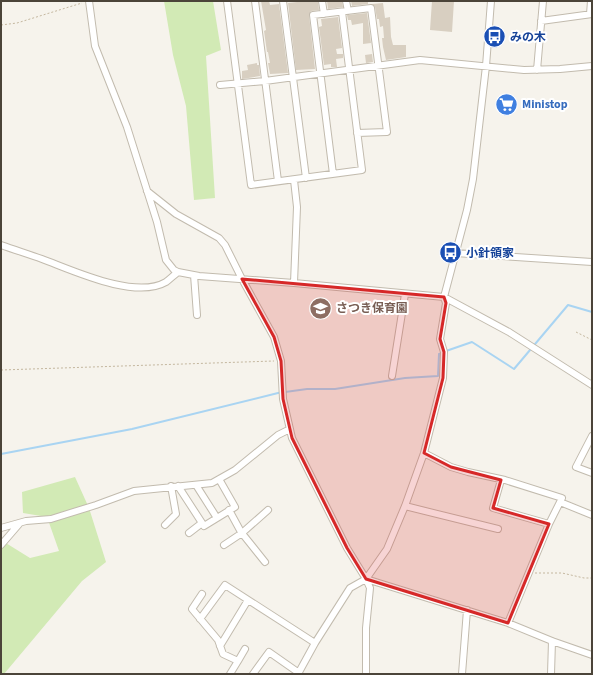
<svg xmlns="http://www.w3.org/2000/svg" width="593" height="675" font-family="'Source Sans 3','Noto Sans JP',sans-serif">
	<rect width="100%" height="100%" fill="#f6f3ec"/>
	<path fill="#d2eab5" d="M 164,1 L 213,1 L 221,50 L 206,56 L 215,198 L 194,200 L 186,106 L 173,55 Z
		M 75,477 L 89,508 L 106,562 L 82,581 L 4,674 L 1,674 L 1,540 L 30,558 L 59,551 L 47,517 L 23,513 L 22,492 Z"/>
	<g fill="none" stroke-linecap="round" stroke-linejoin="round">
		<path stroke="#a9d4f2" stroke-width="2" d="M 446,351 L 472,342 L 514,369 L 568,305 L 592,312
			M 1,454 L 132,429 L 278,393 L 307,389 L 335,389 L 405,378 L 438,376 L 439,354 L 442,353"/>
	</g>
	<path fill="#d8cfc1" d="M 261,1 L 269,1 L 270,5 L 279,4 L 288,73 L 270,74 L 268,63 L 270,63 L 268,52 L 267,52 L 264,31 L 266,30 Z
		M 297,1 L 318,1 L 319,10 L 311,11 L 309,15 L 315,69 L 296,70 L 288,3 L 297,2 Z
		M 327,1 L 342,1 L 343,7 L 328,9 Z
		M 351,1 L 368,1 L 368,4 L 352,6 Z
		M 432,1 L 454,1 L 452,32 L 430,30 Z
		M 383,3 L 385,18 L 390,17 L 391,37 L 393,45 L 406,45 L 406,57 L 386,60 L 383,47 L 382,38 L 384,38 L 383,26 L 380,27 L 379,19 L 377,19 L 375,7 L 372,4 Z
		M 367,13 L 371,43 L 363,44 L 363,23 L 352,25 L 351,20 L 348,20 L 347,15 Z
		M 338,17 L 342,48 L 336,49 L 337,54 L 343,54 L 343,58 L 336,59 L 337,67 L 331,67 L 331,64 L 324,65 L 319,27 L 322,26 L 321,19 Z
		M 372,54 L 373,62 L 366,63 L 365,55 Z
		M 257,63 L 257,65 L 259,65 L 260,76 L 242,79 L 242,71 L 248,70 L 247,65 Z"/>
	<g fill="none" stroke-linecap="round" stroke-linejoin="round">
		<defs>
			<path id="minor" d="M 89,1 L 95,46 L 127,127 L 157,222 L 166,260 L 174,270 L 178,272 L 199,276 L 294,283 L 444,297 L 509,332 L 592,385
				M 227,1 L 251,185 L 362,170 L 342,12
				M 255,1 L 278,181
				M 283,1 L 306,178
				M 322,1 L 324,14
				M 346,1 L 348,11
				M 590,14 L 591,1
				M 541,21 L 592,14
				M 537,70 L 543,1
				M 220,85 L 265,81 L 420,60 L 524,70 L 560,69 L 592,66
				M 333,174 L 313,15 L 371,8 L 387,132 L 357,133
				M 294,180 L 297,207 L 294,283
				M 147,191 L 176,214 L 219,238 L 225,245 L 242,279 L 274,337 L 281,361 L 283,399 L 292,438 L 347,548 L 366,579 L 370,588 L 366,628 L 366,674
				M 1,245 C 15,250 28,254 42,259 C 72,270 135,300 166,282 C 170,279 174,275 178,272
				M 455,253 L 592,262
				M 194,275 L 197,315
				M 392,376 L 405,294
				M 592,436 L 576,467 L 592,473
				M 424,453 L 451,467 L 468,472 L 505,480 L 562,498 L 549,524 L 508,623
				M 501,480 L 493,508 L 549,524
				M 196,485 L 217,518
				M 178,486 L 204,526 L 235,507 L 219,479
				M 560,502 L 592,515
				M 405,506 L 498,529
				M 229,510 L 241,532 L 265,562
				M 165,525 L 176,514 L 171,486
				M 1,528 L 26,521 L 51,519 L 96,505 L 134,491 L 212,483 L 235,470 L 278,435 L 290,429
				M 189,533 L 202,523
				M 1,545 L 20,523
				M 224,545 L 242,533 L 268,510
				M 366,579 L 508,623 L 552,641 L 592,655
				M 202,594 L 192,609 L 218,640 L 223,654 L 238,661 L 230,674
				M 200,619 L 225,585 L 315,643
				M 220,646 L 248,600
				M 238,661 L 245,649
				M 253,674 L 269,652 L 299,673
				M 298,674 L 315,643 L 350,588 L 366,579 L 387,549 L 405,506 L 424,453 L 443,378 L 444,352 L 440,339 L 446,303 L 444,297 L 467,210 L 473,179 L 486,66 L 491,1
				M 462,674 L 467,610
				M 551,674 L 552,641"/>
		</defs>
		<use href="#minor" stroke="#c2bbae" stroke-width="8"/>
		<path stroke="#c4b79f" stroke-width="1" stroke-dasharray="2 2" stroke-linecap="butt" d="M 1,25 L 17,23 L 82,3
			M 576,332 L 592,340
			M 1,370 L 274,361
			M 535,573 L 562,573 L 584,578 L 592,578"/>
		<use href="#minor" stroke="#fff" stroke-width="6"/>
	</g>
	<path fill="#d62828" fill-opacity="0.2" stroke="#d62828" stroke-width="3" stroke-linejoin="round" d="M 242,279 L 444,297 L 446,303 L 440,339 L 444,352 L 443,378 L 424,453 L 451,467 L 501,480 L 493,508 L 549,524 L 508,623 L 366,579 L 347,548 L 292,438 L 283,399 L 281,361 L 274,337 Z"/>
	<defs>
		<symbol id="bus-disc" viewBox="-11 -11 22 22"><circle r="9.5" fill="#1a4fb4" stroke="#fff"/><path d="M-5-6H5V4H4V6H2V4H-2V6H-4V4H-5ZM-3.5-4V0h7V-4ZM-3.5 1.2v1.5H-2V1.2ZM2 1.2v1.5H3.5V1.2Z" fill="#fff"/></symbol>
		<symbol id="supermarket-disc" viewBox="-11 -11 22 22"><circle r="9.5" fill="#3f7fe0" stroke="#fff"/><path d="M-6-5.5h2.5l.6 2H6L4.5 2H-2.5L-4.4-4H-6ZM-1.5 3.2a1.3 1.3 0 1 0 .1 0ZM3 3.2a1.3 1.3 0 1 0 .1 0Z" fill="#fff"/></symbol>
		<symbol id="school-disc" viewBox="-11 -11 22 22"><circle r="9.5" fill="#8d6e63" stroke="#fff"/><path d="M0-5L7-2L0 1L-7-2ZM-4 1L0 2.5L4 1V4Q0 6-4 4Z" fill="#fff"/></symbol>
	</defs>
	<g fill-rule="evenodd">
		<use href="#bus-disc" x="482" y="24" width="25" height="25"/>
		<use href="#supermarket-disc" x="494" y="92" width="25" height="25"/>
		<use href="#bus-disc" x="438" y="240" width="25" height="25"/>
		<use href="#school-disc" x="308" y="296" width="25" height="25"/>
	</g>
	<g text-anchor="middle" stroke-width="4" stroke-linejoin="round" paint-order="stroke">
		<g font-size="12" font-weight="bold" fill="#164399" stroke="#fff" text-anchor="start">
			<text x="510" y="41">みの木</text>
			<text x="466" y="257">小針領家</text>
		</g>
		<g font-size="12" font-weight="bold" fill="#366cbe" stroke="#fff" text-anchor="start">
			<text x="522" y="108">Ministop</text>
		</g>
		<g font-size="12" font-weight="bold" fill="#785e54" stroke="#fff" text-anchor="start">
			<text x="336" y="312">さつき保育園</text>
		</g>
	</g>
	<rect width="593" height="675" fill="none" stroke="#4b4439" stroke-width="4"/>
</svg>
